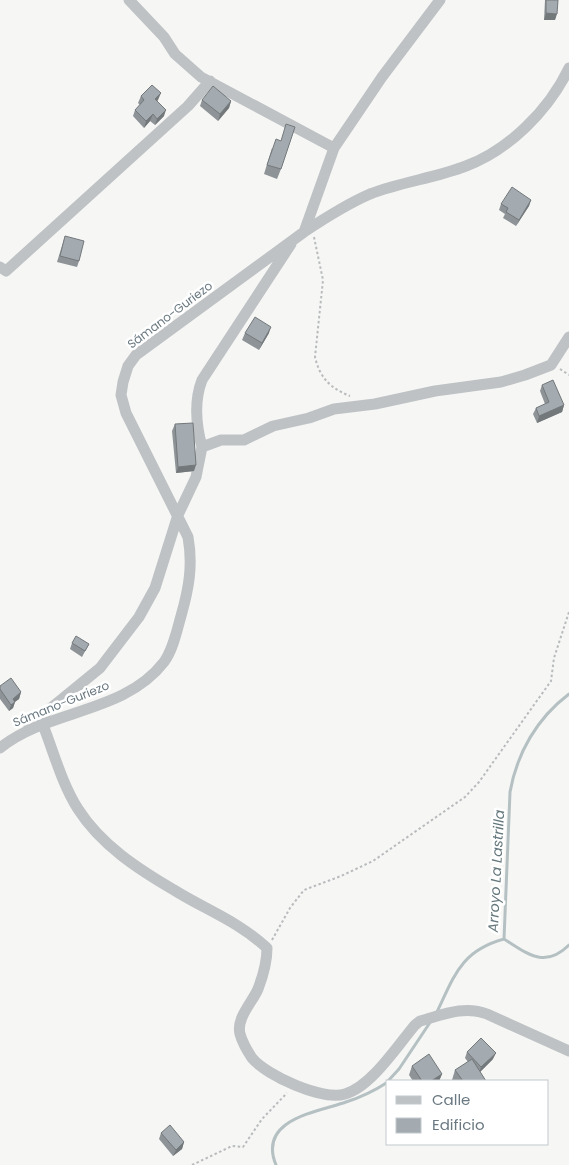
<svg xmlns="http://www.w3.org/2000/svg" width="569" height="1165" font-family="Poppins,sans-serif">
	<rect width="100%" height="100%" fill="#f6f6f4"/>
	<g fill="none" stroke-linecap="round" stroke-linejoin="round">
		<path stroke="#b5c0c3" stroke-width="3" d="M 504,939 L 510,792 C 517,753 537,718 569,694
			M 504,939 C 528,954 545,969 569,945
			M 436,1014 C 454,977 460,951 504,939
			M 388,1081 L 399,1069 L 431,1021
			M 276,1165 C 257,1119 318,1112 346,1102 C 362,1097 374,1091 388,1082"/>
		<path stroke="#b8bbbd" stroke-width="2" stroke-dasharray="2.5 2.5" stroke-linecap="butt" d="M 314,237 L 323,280 L 315,357 C 320,378 330,388 350,396
			M 560,369 L 569,375
			M 272,940 L 290,908 L 304,890 L 341,876 L 373,861 L 465,797 L 479,782 L 551,681 L 554,658 L 569,612
			M 192,1165 L 232,1146 L 243,1147 L 262,1119 L 287,1093"/>
		<path stroke="#bec2c5" stroke-width="11" d="M 129,0 L 164,37 L 175,54 L 201,77 L 334,148
			M 304,232 L 334,148 L 382,77 L 440,0
			M 0,267 L 6,271 L 188,106 L 210,81
			M 202,447 C 196,425 194,401 202,380 L 291,244
			M 43,725 C 54,753 62,784 78,809 C 101,845 138,869 174,890 C 206,910 238,921 267,948 C 267,962 263,976 258,989 C 252,1003 236,1018 240,1034 C 242,1041 248,1052 252,1058 C 267,1076 323,1101 345,1094 C 371,1087 398,1045 415,1025 L 420,1021 C 442,1015 464,1005 487,1014 L 569,1051
			M 29,726 L 100,668 L 139,617 L 155,588 L 178,515 L 196,477 L 202,447 L 221,440 L 244,440 L 273,426 L 309,418 L 334,409 L 375,404 L 435,391 L 501,382 L 525,375 L 551,365 L 569,337
			M 0,748 C 48,709 124,714 164,662 C 173,650 177,630 181,616 C 189,588 193,565 188,537 L 126,413 L 121,395 L 123,382 L 128,366 L 136,355 L 304,232 C 325,218 347,204 370,194 C 401,182 435,178 466,166 C 509,150 549,110 569,68"/>
	</g>
	<path fill="#8d9397" d="M 545,0 L 558,0 L 555,20 L 544,20 Z
		M 141,96 L 158,100 L 157,101 L 164,116 L 155,125 L 150,121 L 144,128 L 133,116 L 135,110 L 140,105 L 138,103 Z
		M 202,100 L 231,101 L 229,108 L 218,121 L 200,106 Z
		M 272,148 L 281,169 L 277,179 L 264,174 Z
		M 531,200 L 529,206 L 516,226 L 503,218 L 505,214 L 499,210 L 501,204 Z
		M 65,236 L 79,261 L 77,267 L 57,262 Z
		M 245,333 L 269,333 L 259,350 L 242,340 Z
		M 542,385 L 564,405 L 562,412 L 537,423 L 533,414 L 536,408 L 545,404 L 540,391 Z
		M 175,424 L 194,471 L 176,473 L 172,431 Z
		M 72,643 L 89,644 L 82,657 L 70,649 Z
		M 0,686 L 21,692 L 19,699 L 15,702 L 13,708 L 9,711 L 0,699 Z
		M 467,1052 L 493,1059 L 480,1072 L 486,1081 L 453,1081 L 452,1080 L 455,1070 L 468,1062 L 465,1058 Z
		M 412,1066 L 442,1074 L 439,1081 L 413,1081 L 409,1075 Z
		M 161,1133 L 184,1142 L 182,1149 L 173,1156 L 159,1139 Z"/>
	<path fill="#73787b" d="M 546,13 L 557,14 L 555,20 L 544,20 Z
		M 161,93 L 158,100 L 153,105 L 155,99 Z
		M 231,101 L 229,108 L 218,121 L 220,114 Z
		M 166,110 L 164,116 L 155,125 L 157,119 Z
		M 153,114 L 150,121 L 144,128 L 146,121 Z
		M 531,200 L 529,206 L 516,226 L 519,220 Z
		M 271,327 L 269,333 L 259,350 L 262,343 Z
		M 564,405 L 562,412 L 537,423 L 539,416 Z
		M 196,465 L 194,471 L 176,473 L 178,467 Z
		M 21,692 L 19,699 L 10,705 L 13,699 Z
		M 15,702 L 13,708 L 9,711 L 11,705 Z
		M 496,1053 L 493,1059 L 479,1073 L 481,1067 Z
		M 442,1074 L 439,1081 L 431,1081 Z
		M 184,1142 L 182,1149 L 173,1156 L 176,1150 Z"/>
	<path fill="#a4abb0" stroke="#73787b" d="M 546,0 L 558,0 L 557,14 L 546,13 Z
		M 152,85 L 161,93 L 155,99 L 166,110 L 157,119 L 153,114 L 146,121 L 135,110 L 144,100 L 141,96 Z
		M 213,86 L 231,101 L 220,114 L 202,100 Z
		M 286,124 L 295,127 L 281,169 L 267,165 L 276,139 L 281,141 Z
		M 512,187 L 531,200 L 519,220 L 506,212 L 508,208 L 501,204 Z
		M 65,236 L 84,241 L 79,261 L 60,256 Z
		M 255,317 L 271,327 L 262,343 L 245,333 Z
		M 553,380 L 564,405 L 539,416 L 536,408 L 549,402 L 542,385 Z
		M 193,423 L 196,465 L 178,467 L 175,424 Z
		M 76,636 L 89,644 L 85,651 L 72,643 Z
		M 11,678 L 21,692 L 13,699 L 15,702 L 11,705 L 0,689 L 0,686 Z
		M 481,1038 L 496,1053 L 481,1067 L 467,1052 Z
		M 429,1054 L 442,1074 L 431,1081 L 422,1081 L 412,1066 Z
		M 472,1059 L 486,1081 L 463,1081 L 455,1070 Z
		M 170,1125 L 184,1142 L 176,1150 L 161,1133 Z"/>
	<g text-anchor="middle" stroke-width="5" stroke-linejoin="round" paint-order="stroke">
		<g font-size="12" fill="#697881" stroke="#fff">
			<text transform="translate(170 315) rotate(-37)" y="4">Sámano-Guriezo</text>
			<text transform="translate(61 704) rotate(-22)" y="4">Sámano-Guriezo</text>
		</g>
		<g font-size="14" font-style="italic" fill="#65787d" stroke="#fff">
			<text transform="translate(496 871) rotate(-87)" y="5">Arroyo La Lastrilla</text>
		</g>
	</g>
	<rect x="386" y="1080" width="162" height="65" fill="#ffffff" stroke="#c3c9cd"/>
	<rect x="396" y="1096" width="25" height="8" fill="#bec2c5" stroke="#c3c9cd"/>
	<text x="432" y="1105" font-size="15" fill="#697881">Calle</text>
	<rect x="396" y="1118" width="25" height="15" fill="#a4abb0" stroke="#c3c9cd"/>
	<text x="432" y="1130" font-size="15" fill="#697881">Edificio</text>
</svg>
